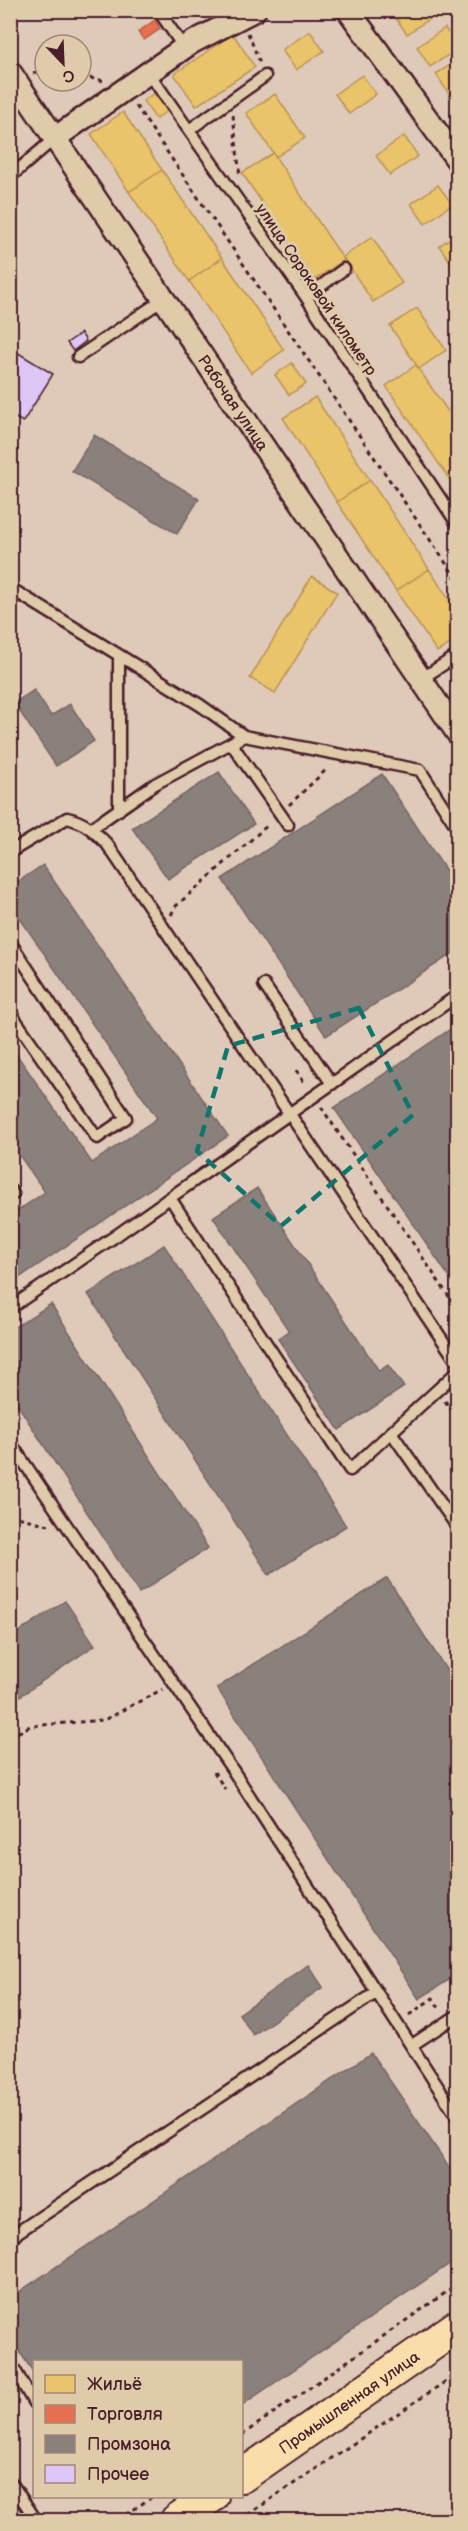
<svg xmlns="http://www.w3.org/2000/svg" width="468" height="2531" font-family="'Balsamiq Sans',sans-serif">
	<rect width="100%" height="100%" fill="#dfcab9"/>
	<filter id="ink" filterUnits="userSpaceOnUse"><feTurbulence type="fractalNoise" baseFrequency=".0167" numOctaves="2"/><feDisplacementMap in="SourceGraphic" scale="12" xChannelSelector="R" yChannelSelector="G"/><feConvolveMatrix kernelMatrix="1 2 1 2 8 2 1 2 1" color-interpolation-filters="sRGB"/></filter>
	<g filter="url(#ink)">
		<path fill="#e9c46a" stroke="#b99257" stroke-width="1.5" d="M 398,10 L 432,10 L 435,15 L 407,34 L 393,14 Z
			M 445,28 L 458,49 L 430,67 L 417,47 Z
			M 310,31 L 324,51 L 296,70 L 282,50 Z
			M 233,34 L 255,67 L 196,106 L 174,74 Z
			M 458,60 L 458,89 L 449,94 L 436,74 Z
			M 362,75 L 376,94 L 349,114 L 335,94 Z
			M 156,92 L 168,110 L 156,119 L 143,101 Z
			M 275,94 L 305,138 L 276,157 L 246,113 Z
			M 123,112 L 162,170 L 129,192 L 91,134 Z
			M 404,136 L 418,156 L 390,175 L 376,156 Z
			M 273,153 L 344,260 L 314,280 L 242,173 Z
			M 162,170 L 222,258 L 189,281 L 129,192 Z
			M 438,185 L 452,204 L 425,224 L 411,204 Z
			M 458,233 L 458,262 L 453,265 L 439,246 Z
			M 372,237 L 402,283 L 373,302 L 343,257 Z
			M 222,258 L 284,350 L 251,373 L 189,281 Z
			M 417,308 L 446,350 L 419,369 L 390,326 Z
			M 292,363 L 306,384 L 289,395 L 275,375 Z
			M 416,365 L 458,426 L 456,489 L 386,386 Z
			M 315,397 L 370,480 L 337,502 L 283,418 Z
			M 370,480 L 429,569 L 396,591 L 337,502 Z
			M 429,569 L 458,613 L 458,639 L 437,652 L 396,591 Z
			M 312,576 L 337,592 L 275,693 L 250,678 Z"/>
		<path fill="#e76f51" stroke="#b85746" stroke-width="1.5" d="M 155,20 L 160,29 L 144,40 L 138,32 Z"/>
		<path fill="#8a817c" stroke="#776464" stroke-width="1.5" d="M 94,435 L 199,499 L 177,534 L 72,471 Z
			M 34,690 L 51,716 L 70,704 L 94,741 L 56,766 L 14,703 Z
			M 219,772 L 254,824 L 168,879 L 132,828 Z
			M 382,774 L 458,889 L 458,950 L 326,1036 L 222,879 Z
			M 43,865 L 228,1136 L 10,1284 L 10,1216 L 45,1192 L 10,1142 L 10,1045 L 92,1163 L 157,1118 L 10,904 L 10,887 Z
			M 458,1024 L 458,1290 L 334,1108 Z
			M 257,1188 L 379,1371 L 388,1365 L 404,1387 L 339,1430 L 278,1339 L 289,1331 L 213,1217 Z
			M 164,1245 L 346,1526 L 269,1575 L 88,1294 Z
			M 51,1304 L 208,1548 L 139,1593 L 10,1393 L 10,1330 Z
			M 387,1578 L 458,1688 L 458,1974 L 419,1999 L 217,1688 Z
			M 65,1601 L 95,1645 L 10,1703 L 10,1638 Z
			M 308,1965 L 323,1987 L 253,2035 L 239,2014 Z
			M 371,2053 L 458,2180 L 458,2258 L 242,2405 L 242,2362 L 34,2362 L 34,2373 L 10,2338 L 10,2298 Z"/>
		<path fill="#ddc5f5" stroke="#4a1f2b" stroke-width="1.5" d="M 81,333 L 86,341 L 73,351 L 67,343 Z
			M 10,348 L 53,374 L 23,422 L 10,415 Z"/>
		<g fill="none" stroke-linecap="round" stroke-linejoin="round">
			<defs>
				<path id="lane" d="M 158,10 L 184,48
					M 148,72 L 306,297 L 458,525
					M 189,130 L 265,76
					M 10,177 L 55,138
					M 306,297 L 344,269
					M 78,357 L 164,299
					M 10,588 L 200,705 L 244,736
					M 421,679 L 458,655
					M 231,743 L 288,825
					M 119,810 L 119,656
					M 92,828 L 155,784 L 244,736 L 420,770 L 458,829
					M 10,852 L 67,818 C 85,822 94,831 107,844 L 458,1363
					M 10,942 L 126,1118 L 97,1138 L 10,1012
					M 264,985 L 332,1084
					M 10,1190 L 13,1194
					M 170,1198 L 350,1470 L 458,1371
					M 10,1308 L 117,1235 L 458,995
					M 391,1432 L 458,1528
					M 10,1442 L 234,1772 L 458,2118
					M 412,2045 L 458,2015
					M 10,2241 L 18,2232 L 377,1992
					M 10,2362 L 34,2403
					M 10,2481 L 36,2520"/>
				<g id="street">
					<path d="M 348,10 L 458,161"/>
					<path id="s1" d="M 10,72 L 458,734"/>
					<path d="M 55,138 L 191,43 L 255,10"/>
				</g>
				<g id="primary">
					<path id="s2" d="M 242,2476 L 458,2326"/>
					<path d="M 177,2520 L 212,2496"/>
				</g>
			</defs>
			<use href="#lane" stroke="#4a1f2b" stroke-width="15"/>
			<use href="#street" stroke="#4a1f2b" stroke-width="26"/>
			<use href="#primary" stroke="#4a1f2b" stroke-width="36"/>
			<path stroke="#4a1f2b" stroke-width="3" stroke-dasharray="4.5 4.5" stroke-linecap="butt" d="M 248,33 L 260,63
				M 33,73 L 45,74
				M 81,76 L 104,81
				M 136,106 L 458,581
				M 233,115 L 240,177
				M 289,805 L 328,768
				M 171,915 L 176,906 L 269,824
				M 296,1070 L 305,1084
				M 321,1107 L 458,1310
				M 445,1401 L 458,1419
				M 10,1515 L 49,1525
				M 10,1737 L 30,1726 L 104,1720 L 163,1689
				M 214,1772 L 225,1789
				M 409,2015 L 433,1998 L 441,2011
				M 242,2435 L 458,2284
				M 119,2520 L 153,2496
				M 240,2520 L 458,2373"/>
			<use href="#lane" stroke="#dfcbaa" stroke-width="10"/>
			<use href="#street" stroke="#dfcbaa" stroke-width="21"/>
			<use href="#primary" stroke="#f9deab" stroke-width="32"/>
		</g>
	</g>
	<path fill="none" stroke="#0f766e" stroke-width="4.5" stroke-dasharray="12 8" stroke-linejoin="round" d="M 359,1008 L 413,1115 L 281,1226 L 197,1151 L 228,1046 Z"/>
	<g text-anchor="middle" stroke-width="6" stroke-linejoin="round" paint-order="stroke">
		<g font-size="16" fill="#4a1f2b" stroke="#dfcbaa">
			<text transform="translate(317 289) rotate(56)" y="6">улица Сороковой километр</text>
			<text dy="6" stroke="none"><textPath href="#s1" startOffset="399">Рабочая улица</textPath></text>
			<text dy="6" stroke="none"><textPath href="#s2" startOffset="130">Промышленная улица</textPath></text>
		</g>
	</g>
	<rect width="468" height="2531" fill="none" stroke="#dfcbaa" stroke-width="36"/>
	<rect x="18" y="18" width="432" height="2495" fill="none" stroke="#4a1f2b" stroke-width="2" filter="url(#ink)"/>
	<rect x="33" y="2360" width="210" height="138" fill="#dfcbaa" stroke="#a38677" stroke-width="1.5"/>
	<rect x="45" y="2375" width="30" height="18" fill="#e9c46a" stroke="#a38677" stroke-width="1.5"/>
	<text x="87" y="2390" font-size="18" fill="#4a1f2b">Жильё</text>
	<rect x="45" y="2405" width="30" height="18" fill="#e76f51" stroke="#a38677" stroke-width="1.5"/>
	<text x="87" y="2420" font-size="18" fill="#4a1f2b">Торговля</text>
	<rect x="45" y="2435" width="30" height="18" fill="#8a817c" stroke="#a38677" stroke-width="1.5"/>
	<text x="87" y="2450" font-size="18" fill="#4a1f2b">Промзона</text>
	<rect x="45" y="2465" width="30" height="18" fill="#ddc5f5" stroke="#a38677" stroke-width="1.5"/>
	<text x="87" y="2480" font-size="18" fill="#4a1f2b">Прочее</text>
	<g transform="translate(63 63) rotate(157)"><circle r="28" fill="#dfcbaa" stroke="#a38677" stroke-width="1.5"/>
	<path d="M0-4.5L10 22L0 15L-10 22Z" fill="#4a1f2b"/>
	<text y="-9" font-size="16" font-weight="bold" text-anchor="middle" fill="#4a1f2b">С</text>
	</g>
</svg>
